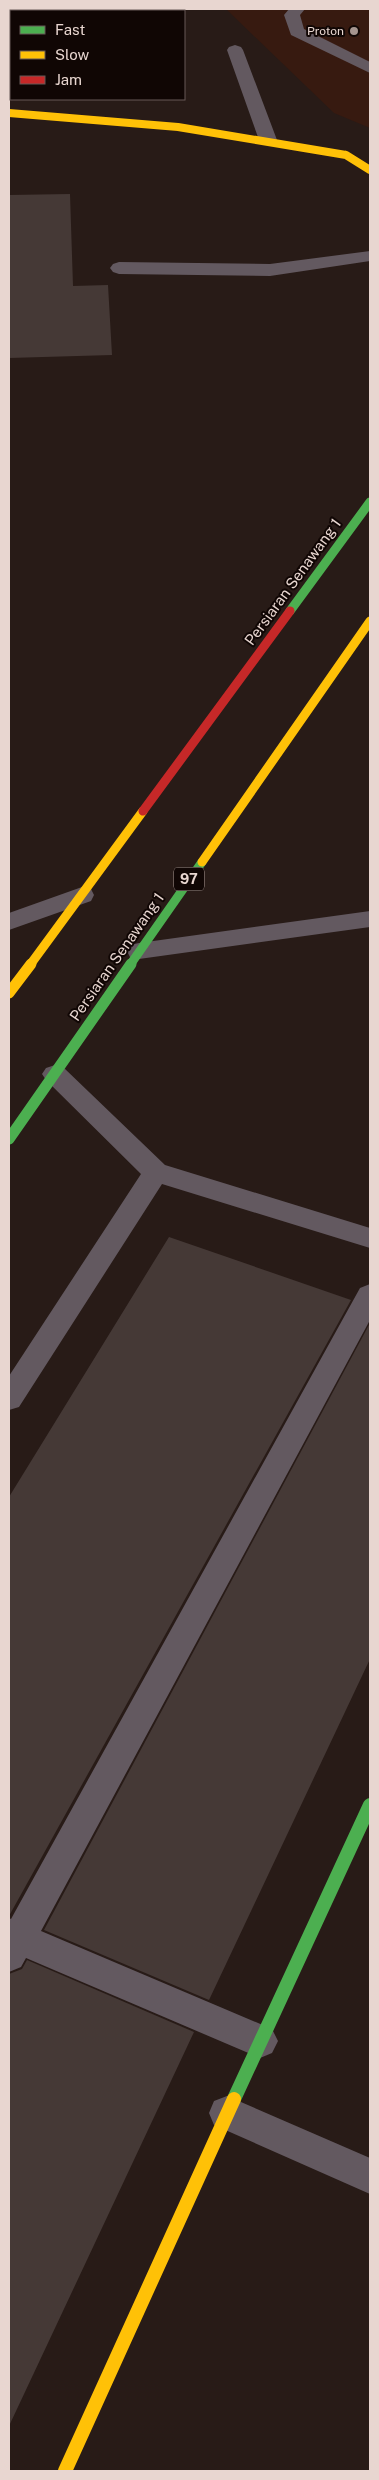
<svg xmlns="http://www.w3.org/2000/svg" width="379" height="2480" font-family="'Public Sans',sans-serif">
	<rect width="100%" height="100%" fill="#281b17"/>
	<path fill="#371a10" d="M 226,9 L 370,9 L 370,128 L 334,113 Z"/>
	<path fill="#453936" d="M 70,194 L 73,286 L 108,285 L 112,355 L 9,358 L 9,195 Z
		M 169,1237 L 351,1300 L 9,1916 L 9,1497 Z
		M 370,1323 L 370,1659 L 209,2000 L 44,1930 Z
		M 27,1960 L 194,2032 L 9,2426 L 9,1974 L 22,1969 Z"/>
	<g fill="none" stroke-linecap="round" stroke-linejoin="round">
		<path fill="#635960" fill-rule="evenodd" d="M 289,9 L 305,9 L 300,15 L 304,29 L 370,62 L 370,73 L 291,35 L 284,15 Z
			M 235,45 L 241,47 L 243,50 L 277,140 L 274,144 L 262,144 L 259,140 L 227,50 L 229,47 Z
			M 370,251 L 370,261 L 270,276 L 119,274 L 113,272 L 110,268 L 113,264 L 119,262 L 270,264 Z
			M 370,911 L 370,927 L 139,959 L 130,957 L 127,951 L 130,945 L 139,943 Z
			M 370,1284 L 370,1320 L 41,1931 L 272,2029 L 278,2041 L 272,2053 L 260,2058 L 26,1958 L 21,1967 L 9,1972 L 9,1918 L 11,1919 L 360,1288 Z"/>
		<path fill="#635960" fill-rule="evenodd" d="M 82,887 L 91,889 L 94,895 L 91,901 L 9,930 L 9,913 Z
			M 55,1065 L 64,1068 L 165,1165 L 370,1228 L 370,1248 L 162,1184 L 19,1407 L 9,1410 L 9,1376 L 141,1174 L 46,1080 L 42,1074 L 46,1068 Z
			M 227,2096 L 370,2158 L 370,2194 L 214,2125 L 209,2113 L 214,2101 Z"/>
		<path stroke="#4caf50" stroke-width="9" d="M 290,611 L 370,502
			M 130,965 L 202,862"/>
		<path stroke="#4caf50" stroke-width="11" d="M 9,1139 L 131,964"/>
		<path stroke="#4caf50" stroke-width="14" d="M 234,2099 L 370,1805"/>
		<path stroke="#ffc107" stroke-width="8" d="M 9,113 L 178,127 L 346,155
			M 346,155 L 370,170"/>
		<path stroke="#ffc107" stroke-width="9" d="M 202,862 L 370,621
			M 30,965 L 143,811"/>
		<path stroke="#ffc107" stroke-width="11" d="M 9,993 L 31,964"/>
		<path stroke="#ffc107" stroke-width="14" d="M 65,2471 L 234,2099"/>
		<path stroke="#c62828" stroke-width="9" d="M 143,811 L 290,611"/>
	</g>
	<circle fill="#a5958f" stroke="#100604" stroke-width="2" cx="354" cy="31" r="5"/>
	<g text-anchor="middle" stroke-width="4" stroke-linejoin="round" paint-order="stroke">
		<g font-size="12" fill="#e8d6d0" stroke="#100604" text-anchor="end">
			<text x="344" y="35">Proton</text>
		</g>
		<rect fill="#100604" stroke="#a79893" stroke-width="1" x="174" y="867.5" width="30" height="23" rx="4"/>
		<g font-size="14" font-weight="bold" fill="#e8d6d0">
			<text x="189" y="884">97</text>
		</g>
		<g font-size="15" fill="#e8d6d0" stroke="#100604">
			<text transform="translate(293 582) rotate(-54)" y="5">Persiaran Senawang 1</text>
			<text transform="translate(117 957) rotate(-55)" y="5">Persiaran Senawang 1</text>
		</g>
	</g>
	<rect width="379" height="2480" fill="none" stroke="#e8d6d0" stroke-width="20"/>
	<rect x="10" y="10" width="175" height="90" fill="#100604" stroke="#665956"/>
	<rect x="20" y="26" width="25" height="8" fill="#4caf50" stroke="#665956"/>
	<text x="55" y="35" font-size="15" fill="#e8d6d0">Fast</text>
	<rect x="20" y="51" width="25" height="8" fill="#ffc107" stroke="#665956"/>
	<text x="55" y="60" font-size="15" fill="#e8d6d0">Slow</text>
	<rect x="20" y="76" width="25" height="8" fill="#c62828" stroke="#665956"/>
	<text x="55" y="85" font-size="15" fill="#e8d6d0">Jam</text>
</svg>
